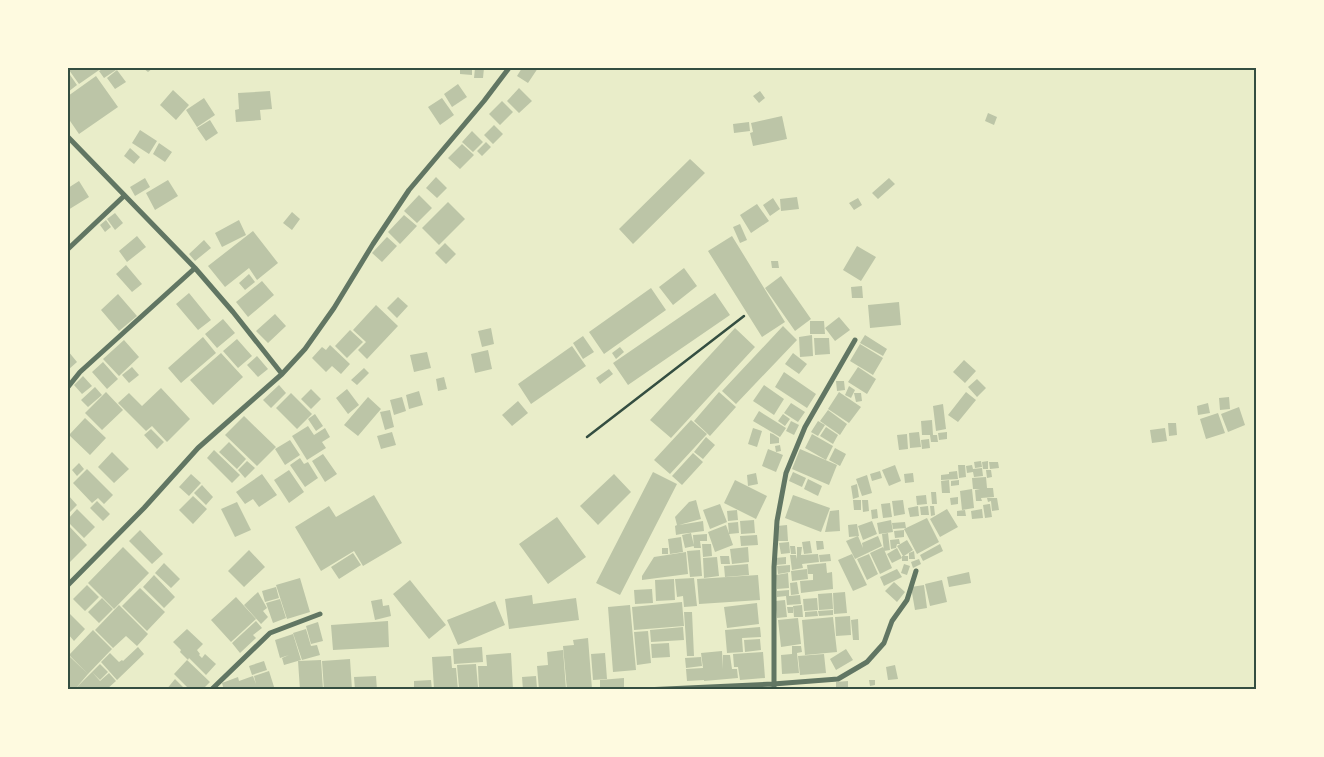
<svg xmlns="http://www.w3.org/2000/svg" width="1324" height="757" font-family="Quicksand,sans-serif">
	<rect width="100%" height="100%" fill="#e9edc9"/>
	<path fill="#bcc5a7" d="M 72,68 L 102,68 L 79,84 L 69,70 Z
		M 104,68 L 119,68 L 104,78 L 99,71 Z
		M 143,68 L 153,68 L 148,72 Z
		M 460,68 L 472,68 L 472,75 L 460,74 Z
		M 475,68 L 484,68 L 483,78 L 474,78 Z
		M 522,68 L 538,68 L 528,83 L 517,76 Z
		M 117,70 L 126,82 L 115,89 L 107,78 Z
		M 68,72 L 77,85 L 68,92 Z
		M 96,76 L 118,107 L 79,134 L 68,118 L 68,96 Z
		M 458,84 L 467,97 L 452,107 L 444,94 Z
		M 519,88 L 532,101 L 519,113 L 507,101 Z
		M 173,90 L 189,105 L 176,120 L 160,105 Z
		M 270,91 L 272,109 L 260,110 L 261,120 L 236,122 L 235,110 L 239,109 L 238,93 Z
		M 760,91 L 765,98 L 759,103 L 753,96 Z
		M 204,98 L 215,115 L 197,127 L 186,110 Z
		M 442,98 L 454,115 L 440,125 L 428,107 Z
		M 502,101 L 513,112 L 500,125 L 489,114 Z
		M 988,113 L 997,117 L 994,125 L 985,121 Z
		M 782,116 L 787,139 L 753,146 L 750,133 L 753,132 L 751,123 Z
		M 210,120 L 218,133 L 206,141 L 197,128 Z
		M 749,122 L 750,131 L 734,133 L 733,124 Z
		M 494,125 L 503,134 L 493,144 L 484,135 Z
		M 140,130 L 157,141 L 149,154 L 132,143 Z
		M 472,131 L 483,142 L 473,152 L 462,142 Z
		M 486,142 L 491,147 L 482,156 L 477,151 Z
		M 159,143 L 172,152 L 165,162 L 153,154 Z
		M 462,144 L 474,155 L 460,169 L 448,158 Z
		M 130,148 L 140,157 L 134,164 L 124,156 Z
		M 690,159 L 705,173 L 633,244 L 619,229 Z
		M 436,177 L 447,188 L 437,198 L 426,188 Z
		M 145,178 L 150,187 L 135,196 L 130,187 Z
		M 889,178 L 895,184 L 878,199 L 872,193 Z
		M 168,180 L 178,196 L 155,210 L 146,193 Z
		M 79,181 L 89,197 L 68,210 L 68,188 Z
		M 419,195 L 432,208 L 417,223 L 404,211 Z
		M 797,197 L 799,209 L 781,211 L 780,199 Z
		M 773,198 L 780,209 L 770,216 L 763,205 Z
		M 858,198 L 862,205 L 854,210 L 849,203 Z
		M 448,202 L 465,219 L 439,245 L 422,228 Z
		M 757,204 L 769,221 L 751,233 L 740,215 Z
		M 292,212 L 300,219 L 292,230 L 283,223 Z
		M 115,213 L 123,223 L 115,230 L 107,219 Z
		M 404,215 L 417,226 L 400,244 L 388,232 Z
		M 106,220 L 111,227 L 105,232 L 100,225 Z
		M 239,220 L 246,235 L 222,247 L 215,233 Z
		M 740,224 L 747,240 L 740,243 L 733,227 Z
		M 253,231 L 278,263 L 257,280 L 249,268 L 225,287 L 208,266 Z
		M 137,236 L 146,247 L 127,262 L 119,251 Z
		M 732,236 L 785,322 L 762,337 L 708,251 Z
		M 387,237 L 397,246 L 382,262 L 372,253 Z
		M 204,240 L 211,248 L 195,261 L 189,254 Z
		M 445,243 L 456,254 L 446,264 L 435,253 Z
		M 857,246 L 876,257 L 861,281 L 843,270 Z
		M 771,261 L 778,261 L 779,268 L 772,268 Z
		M 126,265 L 142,284 L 132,292 L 116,274 Z
		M 684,268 L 697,286 L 673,305 L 659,287 Z
		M 249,274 L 255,282 L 245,290 L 239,283 Z
		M 781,276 L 811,319 L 795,331 L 765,288 Z
		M 262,281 L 274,295 L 248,317 L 236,302 Z
		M 862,286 L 863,298 L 852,298 L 851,287 Z
		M 651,288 L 666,310 L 604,354 L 589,332 Z
		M 189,293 L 211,320 L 198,330 L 176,304 Z
		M 715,293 L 730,315 L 628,385 L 613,363 Z
		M 118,294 L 137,316 L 119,331 L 101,310 Z
		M 398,297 L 408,306 L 397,318 L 387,308 Z
		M 899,302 L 901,325 L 870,328 L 868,305 Z
		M 376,305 L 398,326 L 367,359 L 358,350 L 366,342 L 353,330 Z
		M 275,314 L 286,326 L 268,343 L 256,331 Z
		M 839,317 L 850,330 L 835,341 L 825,328 Z
		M 223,319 L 235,333 L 217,348 L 205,334 Z
		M 810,321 L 824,321 L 825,334 L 810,334 Z
		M 783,326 L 797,340 L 736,404 L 722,391 Z
		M 491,328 L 494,344 L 482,347 L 478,331 Z
		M 735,328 L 755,347 L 671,438 L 650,420 Z
		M 350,330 L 363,342 L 347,358 L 335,346 Z
		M 812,335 L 813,356 L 800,357 L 799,337 Z
		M 865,335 L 887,349 L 883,356 L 860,343 Z
		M 583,336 L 594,352 L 583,359 L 573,343 Z
		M 203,337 L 216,353 L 181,383 L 168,368 Z
		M 814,338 L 829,338 L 830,354 L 815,355 Z
		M 237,339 L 252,356 L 238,368 L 223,351 Z
		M 124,340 L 139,357 L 119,376 L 103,359 Z
		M 860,344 L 883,358 L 873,375 L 850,361 Z
		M 330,345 L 350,364 L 341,374 L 332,366 L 326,372 L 312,358 L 322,347 L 326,350 Z
		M 572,346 L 586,366 L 531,404 L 518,384 Z
		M 620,347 L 624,352 L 616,359 L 612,353 Z
		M 488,350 L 492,369 L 475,373 L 471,354 Z
		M 68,351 L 77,362 L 68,370 Z
		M 427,352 L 431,368 L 414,372 L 410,355 Z
		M 221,353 L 243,377 L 213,405 L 190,380 Z
		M 793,353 L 807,364 L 799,374 L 785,364 Z
		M 257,356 L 268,369 L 258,377 L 247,365 Z
		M 964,360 L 976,371 L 965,383 L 953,372 Z
		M 103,362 L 118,379 L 107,389 L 92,372 Z
		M 132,367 L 139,375 L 129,383 L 122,375 Z
		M 858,367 L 876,379 L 867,394 L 848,382 Z
		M 364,368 L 369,373 L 357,385 L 351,380 Z
		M 609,369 L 613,374 L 600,384 L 596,378 Z
		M 784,372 L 816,394 L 807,408 L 775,387 Z
		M 83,376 L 92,386 L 82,394 L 74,385 Z
		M 444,377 L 447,389 L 438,391 L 436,379 Z
		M 977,379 L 986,388 L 977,397 L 968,387 Z
		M 836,381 L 844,381 L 845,390 L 837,391 Z
		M 279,385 L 286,393 L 271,408 L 263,400 Z
		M 764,385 L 784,399 L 774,415 L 753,401 Z
		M 849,386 L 855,390 L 851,398 L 845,395 Z
		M 95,387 L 102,395 L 88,407 L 81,400 Z
		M 161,388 L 190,419 L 167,442 L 152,426 L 146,431 L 118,403 L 129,393 L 142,406 Z
		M 311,389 L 321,399 L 311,409 L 301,399 Z
		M 347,389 L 359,405 L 348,414 L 336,398 Z
		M 419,391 L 423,405 L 409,409 L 406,395 Z
		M 106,392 L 123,410 L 102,430 L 85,413 Z
		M 719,392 L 736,407 L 710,436 L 694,421 Z
		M 839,392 L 861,407 L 849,423 L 828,409 Z
		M 966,392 L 976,400 L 958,422 L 948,415 Z
		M 291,393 L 312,414 L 297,429 L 276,408 Z
		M 854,393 L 861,393 L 862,401 L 856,402 Z
		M 368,397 L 381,409 L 358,436 L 344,425 Z
		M 402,397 L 406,411 L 394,415 L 390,400 Z
		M 1229,397 L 1230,409 L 1220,410 L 1219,398 Z
		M 518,401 L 528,413 L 512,426 L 502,415 Z
		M 791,403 L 805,412 L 798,422 L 784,413 Z
		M 1208,403 L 1210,413 L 1198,415 L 1197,406 Z
		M 943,404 L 946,429 L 936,431 L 933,406 Z
		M 1239,407 L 1245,425 L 1228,432 L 1221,414 Z
		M 390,410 L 394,427 L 385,430 L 380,412 Z
		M 828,410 L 847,424 L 840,435 L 820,421 Z
		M 759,411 L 786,428 L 780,437 L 753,421 Z
		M 1218,413 L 1225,433 L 1206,439 L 1200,419 Z
		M 315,414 L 323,426 L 316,431 L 308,419 Z
		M 783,414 L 790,419 L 785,426 L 778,421 Z
		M 244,416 L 276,447 L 257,466 L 225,435 Z
		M 85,418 L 106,438 L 90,455 L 69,435 Z
		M 691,420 L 707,434 L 670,474 L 654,460 Z
		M 932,420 L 933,435 L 937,435 L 938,442 L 931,442 L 930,435 L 922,435 L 921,421 Z
		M 791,421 L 799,425 L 794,435 L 786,431 Z
		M 818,421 L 825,425 L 818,436 L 811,432 Z
		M 1168,423 L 1176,423 L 1177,435 L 1169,436 Z
		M 308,426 L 314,435 L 325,428 L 330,437 L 322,442 L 326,448 L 307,460 L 292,436 Z
		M 826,427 L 838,435 L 833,444 L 820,436 Z
		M 753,428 L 762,431 L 757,447 L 748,444 Z
		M 1165,428 L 1167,441 L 1152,443 L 1150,430 Z
		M 151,429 L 164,442 L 157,449 L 144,435 Z
		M 392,432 L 396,445 L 381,449 L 377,436 Z
		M 919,432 L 921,447 L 910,448 L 909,433 Z
		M 947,432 L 947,439 L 939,440 L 938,433 Z
		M 770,433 L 773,434 L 779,438 L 779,443 L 770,444 Z
		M 812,434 L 833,446 L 826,460 L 805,448 Z
		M 907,434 L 908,449 L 899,450 L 897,435 Z
		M 706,437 L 715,445 L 703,459 L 694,452 Z
		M 929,439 L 930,448 L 922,449 L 921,440 Z
		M 290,440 L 300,455 L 285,465 L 275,449 Z
		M 229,442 L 246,459 L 237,469 L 219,452 Z
		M 780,445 L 781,451 L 776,452 L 775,446 Z
		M 835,448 L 846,454 L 840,466 L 829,460 Z
		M 768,449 L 783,455 L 776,472 L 762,466 Z
		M 800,449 L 837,465 L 829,485 L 792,469 Z
		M 214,450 L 240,475 L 232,483 L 207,458 Z
		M 112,452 L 129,469 L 114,483 L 98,467 Z
		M 693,453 L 703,462 L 682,485 L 672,476 Z
		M 323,454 L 337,474 L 325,482 L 312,461 Z
		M 300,458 L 304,464 L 308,462 L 318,478 L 305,487 L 290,465 Z
		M 247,461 L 255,468 L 245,478 L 238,470 Z
		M 981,461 L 982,467 L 975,468 L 974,462 Z
		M 988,461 L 988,469 L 983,469 L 982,462 Z
		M 989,462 L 998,462 L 999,468 L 990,469 Z
		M 79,463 L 84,469 L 77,476 L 72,470 Z
		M 895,465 L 901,481 L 889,486 L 882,470 Z
		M 958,465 L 965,465 L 966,477 L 959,478 Z
		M 972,465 L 973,469 L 982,468 L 983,476 L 974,477 L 973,472 L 967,473 L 966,466 Z
		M 87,469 L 113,495 L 104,504 L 98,498 L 92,503 L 73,483 Z
		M 289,470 L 304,492 L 289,503 L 274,480 Z
		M 986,470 L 991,470 L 992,477 L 987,478 Z
		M 880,471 L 882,478 L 872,481 L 870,474 Z
		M 957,471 L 958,479 L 941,480 L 941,475 L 949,474 L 949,472 Z
		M 653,472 L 677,484 L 620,595 L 596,583 Z
		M 793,472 L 806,478 L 802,487 L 789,481 Z
		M 756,473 L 758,484 L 748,486 L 747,475 Z
		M 913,473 L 914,482 L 905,483 L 904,474 Z
		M 191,474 L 201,483 L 189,496 L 179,487 Z
		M 262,474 L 277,495 L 259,507 L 253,499 L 245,504 L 236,492 Z
		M 614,474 L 631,492 L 598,525 L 580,506 Z
		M 867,475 L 872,493 L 862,496 L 856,479 Z
		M 986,477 L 987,488 L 993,488 L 994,497 L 981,498 L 982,501 L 976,501 L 975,490 L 980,489 L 973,489 L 972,478 Z
		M 808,479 L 822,486 L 818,496 L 804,489 Z
		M 735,480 L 767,496 L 756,519 L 724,503 Z
		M 949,480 L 950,493 L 942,493 L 941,481 Z
		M 959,480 L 959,485 L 951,486 L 951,481 Z
		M 857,484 L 859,497 L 853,499 L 851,486 Z
		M 202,485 L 213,497 L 206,505 L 194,493 Z
		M 972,489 L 974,508 L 962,510 L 960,491 Z
		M 931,492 L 936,492 L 937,504 L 932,504 Z
		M 68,495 L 77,505 L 68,514 Z
		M 374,495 L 402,543 L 363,566 L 354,551 L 321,571 L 295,527 L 329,506 L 336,517 Z
		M 793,495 L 830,508 L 821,532 L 785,518 Z
		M 926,495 L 927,504 L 917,505 L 916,496 Z
		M 193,496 L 207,509 L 193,524 L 179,510 Z
		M 958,497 L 958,504 L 951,505 L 950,498 Z
		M 987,498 L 997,498 L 999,510 L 992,511 L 991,501 L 988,502 Z
		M 696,500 L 701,519 L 679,525 L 703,521 L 704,531 L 681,534 L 681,532 L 681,534 L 676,535 L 675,526 L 677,525 L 675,517 L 689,502 Z
		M 853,500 L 861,500 L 861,510 L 854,510 Z
		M 862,500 L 868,500 L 869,511 L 863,512 Z
		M 903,500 L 905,514 L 894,516 L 892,501 Z
		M 97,501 L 110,514 L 103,521 L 90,508 Z
		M 237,502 L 251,530 L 235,537 L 221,509 Z
		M 890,503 L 892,517 L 883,518 L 881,504 Z
		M 720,504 L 727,522 L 710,529 L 703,510 Z
		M 989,504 L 990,504 L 992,517 L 985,518 L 983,505 Z
		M 918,506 L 919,516 L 910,517 L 908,508 Z
		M 928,506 L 929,515 L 921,515 L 920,507 Z
		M 930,506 L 934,506 L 935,515 L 931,516 Z
		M 77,509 L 95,527 L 84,538 L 68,522 L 68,519 Z
		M 877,509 L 878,518 L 872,519 L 871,510 Z
		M 947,509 L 958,527 L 940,537 L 930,519 Z
		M 982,509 L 983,518 L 972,519 L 971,511 Z
		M 737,510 L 738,520 L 728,521 L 727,511 Z
		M 839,510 L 840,531 L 825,532 L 830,511 Z
		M 965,510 L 966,516 L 957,516 L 957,511 Z
		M 557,517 L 586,557 L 548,584 L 519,544 Z
		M 927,518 L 939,542 L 917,554 L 904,529 Z
		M 754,520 L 755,533 L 741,534 L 740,521 Z
		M 891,520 L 893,532 L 879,534 L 877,523 Z
		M 872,521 L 877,534 L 863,540 L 858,526 Z
		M 738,522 L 739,533 L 729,534 L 728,523 Z
		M 905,522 L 906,528 L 893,529 L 892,523 Z
		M 857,524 L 859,536 L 849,537 L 848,525 Z
		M 68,525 L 87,545 L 68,564 Z
		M 726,525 L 733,545 L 715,552 L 708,532 Z
		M 787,525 L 788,541 L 778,541 L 777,526 Z
		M 140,530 L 163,554 L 152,564 L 129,541 Z
		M 904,530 L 904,537 L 895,538 L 894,531 Z
		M 691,533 L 694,546 L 685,548 L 682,535 Z
		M 888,533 L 890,550 L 884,551 L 882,534 Z
		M 707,534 L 707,541 L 700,541 L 701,548 L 694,548 L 693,535 Z
		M 757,535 L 758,545 L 741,546 L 740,536 Z
		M 858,536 L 863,548 L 862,543 L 878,536 L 882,546 L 855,559 L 846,541 Z
		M 681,537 L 683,552 L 670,554 L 668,539 Z
		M 899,539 L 900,544 L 897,544 L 896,548 L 891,549 L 890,540 Z
		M 907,540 L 913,550 L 904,556 L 908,556 L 908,561 L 902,561 L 902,556 L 903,556 L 897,546 Z
		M 810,541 L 812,553 L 804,554 L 802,542 Z
		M 816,541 L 823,541 L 824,549 L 817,550 Z
		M 789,542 L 790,553 L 781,554 L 779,543 Z
		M 702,544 L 711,544 L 712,556 L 703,557 Z
		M 940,544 L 943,551 L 923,561 L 920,555 Z
		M 790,546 L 795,546 L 796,554 L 791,554 Z
		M 123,547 L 149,573 L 114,609 L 88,583 Z
		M 748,547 L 749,562 L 732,564 L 730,549 Z
		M 797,547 L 802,547 L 801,555 L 818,554 L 819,562 L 802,564 L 803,568 L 792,570 L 790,555 L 796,555 L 797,559 Z
		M 883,547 L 892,568 L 880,574 L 870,553 Z
		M 662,548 L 668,548 L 668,554 L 662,554 Z
		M 897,548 L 902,558 L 892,563 L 887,554 Z
		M 249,550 L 265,567 L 244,587 L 228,571 Z
		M 700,550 L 702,576 L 690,577 L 687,551 Z
		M 914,551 L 915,559 L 909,559 L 909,553 Z
		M 686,552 L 688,574 L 642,580 L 642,576 L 654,557 Z
		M 353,553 L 361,565 L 339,579 L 331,567 Z
		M 830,554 L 831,561 L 820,562 L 819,555 Z
		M 852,554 L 867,585 L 853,591 L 838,560 Z
		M 869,554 L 878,574 L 867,580 L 857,559 Z
		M 720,556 L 729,556 L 730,564 L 721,564 Z
		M 717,557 L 719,576 L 704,578 L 703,558 Z
		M 786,557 L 786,564 L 776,565 L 775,558 Z
		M 919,559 L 921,564 L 913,568 L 911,562 Z
		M 164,563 L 180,579 L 171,588 L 155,573 Z
		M 826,563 L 827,573 L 832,572 L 833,589 L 801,593 L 800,581 L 813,580 L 813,574 L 808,574 L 807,565 Z
		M 748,564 L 749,575 L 725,577 L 724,566 Z
		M 904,564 L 910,566 L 907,575 L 901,573 Z
		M 790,565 L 790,572 L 778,574 L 777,566 Z
		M 807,569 L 808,579 L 792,581 L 791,571 Z
		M 897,569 L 902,577 L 884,586 L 880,577 Z
		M 969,572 L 971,583 L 949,587 L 947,577 Z
		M 788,573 L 789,588 L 777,589 L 776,575 Z
		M 154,575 L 175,597 L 164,608 L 143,587 Z
		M 758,575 L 760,600 L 699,604 L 697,579 Z
		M 300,578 L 310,612 L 287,619 L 276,585 Z
		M 694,578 L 697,606 L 684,607 L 683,596 L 677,597 L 675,579 Z
		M 674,579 L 675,600 L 656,601 L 655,580 Z
		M 410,580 L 446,625 L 429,639 L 393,594 Z
		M 942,580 L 947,602 L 930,606 L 925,584 Z
		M 797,582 L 799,594 L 791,595 L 790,583 Z
		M 894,582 L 905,592 L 897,602 L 885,591 Z
		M 87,585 L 99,597 L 85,611 L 73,599 Z
		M 924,585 L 927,608 L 915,610 L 911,587 Z
		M 276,587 L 279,598 L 265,602 L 262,591 Z
		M 140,588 L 165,612 L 147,631 L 122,606 Z
		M 652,589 L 653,603 L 635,604 L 634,590 Z
		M 789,590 L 789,596 L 800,595 L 801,604 L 787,605 L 786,596 L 777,597 L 777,591 Z
		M 258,592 L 267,608 L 263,611 L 268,617 L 261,624 L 244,605 Z
		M 845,592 L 847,613 L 834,614 L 833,593 Z
		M 832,593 L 833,609 L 819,610 L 818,594 Z
		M 532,595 L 533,604 L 576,598 L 579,620 L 509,629 L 505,599 Z
		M 236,597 L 256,619 L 231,642 L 211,620 Z
		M 102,598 L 113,609 L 99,623 L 88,612 Z
		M 817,598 L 818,610 L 804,611 L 803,599 Z
		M 280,599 L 286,618 L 273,623 L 266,603 Z
		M 382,599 L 383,606 L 389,605 L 391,616 L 375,620 L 371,601 Z
		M 785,600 L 787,617 L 777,618 L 775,601 Z
		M 495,601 L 505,625 L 458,645 L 447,620 Z
		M 682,602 L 684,626 L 634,630 L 632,607 Z
		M 757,603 L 759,624 L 727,628 L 724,607 Z
		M 119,605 L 148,634 L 137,646 L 126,636 L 113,648 L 95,630 Z
		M 630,605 L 636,670 L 613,672 L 608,607 Z
		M 802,605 L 803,617 L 794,617 L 793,606 Z
		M 787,607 L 793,607 L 793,613 L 788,613 Z
		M 833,610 L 833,615 L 819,616 L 818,611 Z
		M 817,611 L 818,616 L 805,617 L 805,612 Z
		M 684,612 L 692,612 L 694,656 L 687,656 Z
		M 69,613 L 85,629 L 74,641 L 68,634 L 68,615 Z
		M 850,616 L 851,635 L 836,636 L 835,617 Z
		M 833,617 L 837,652 L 805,655 L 802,620 Z
		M 798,618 L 801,644 L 781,647 L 778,620 Z
		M 858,619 L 859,640 L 853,640 L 851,620 Z
		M 256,621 L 262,628 L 253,635 L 256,638 L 240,653 L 232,643 Z
		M 388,621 L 389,647 L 333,650 L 331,625 Z
		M 318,622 L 323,641 L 311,644 L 306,626 Z
		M 683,627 L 684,640 L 651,642 L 650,630 Z
		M 760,627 L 761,637 L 742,638 L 743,652 L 727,653 L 725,630 Z
		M 187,629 L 203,644 L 197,650 L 200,654 L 199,655 L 202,658 L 205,654 L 216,664 L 206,675 L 189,658 L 188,660 L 180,652 L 181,650 L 173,642 Z
		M 306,629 L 311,646 L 317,645 L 320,655 L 302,660 L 293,633 Z
		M 93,630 L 112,649 L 88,674 L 69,655 Z
		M 648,631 L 651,663 L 637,665 L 634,632 Z
		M 293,634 L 301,660 L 284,665 L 282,658 L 289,655 L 280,658 L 275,640 Z
		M 588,638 L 592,689 L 567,690 L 563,646 L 574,645 L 573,640 Z
		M 760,639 L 761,650 L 745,652 L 744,640 Z
		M 669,643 L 670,657 L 652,658 L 651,644 Z
		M 792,646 L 801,646 L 802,652 L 797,653 L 799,673 L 782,674 L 781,655 L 792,654 Z
		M 138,647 L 144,654 L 117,680 L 101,662 L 110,653 L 119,662 L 122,660 L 123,661 Z
		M 482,647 L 483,662 L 454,664 L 453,649 Z
		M 846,649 L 853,660 L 836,670 L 830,659 Z
		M 563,650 L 566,689 L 539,690 L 537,666 L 548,665 L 547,652 Z
		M 722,651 L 723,669 L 723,655 L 730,655 L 732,669 L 737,669 L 738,678 L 704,681 L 704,680 L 687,681 L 686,669 L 703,668 L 701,653 Z
		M 763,652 L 765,678 L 740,680 L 738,667 L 734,667 L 733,654 Z
		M 511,653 L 513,690 L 479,690 L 478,666 L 487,666 L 486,655 Z
		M 605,653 L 607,679 L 593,680 L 591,654 Z
		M 824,654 L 826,673 L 800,675 L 798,656 Z
		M 68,655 L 88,674 L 76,688 L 92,672 L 100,681 L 109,673 L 116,681 L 106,690 L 68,690 Z
		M 451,656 L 452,668 L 456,668 L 458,690 L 434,689 L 432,657 Z
		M 701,657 L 702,666 L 686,668 L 685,658 Z
		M 350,659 L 352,690 L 324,690 L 322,661 Z
		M 187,660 L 210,682 L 202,690 L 190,690 L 174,674 Z
		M 321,660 L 323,690 L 300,690 L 298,661 Z
		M 264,661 L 267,670 L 252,675 L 249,666 Z
		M 100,664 L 108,672 L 100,680 L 92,672 Z
		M 476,664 L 478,687 L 459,688 L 457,665 Z
		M 895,665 L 898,679 L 888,680 L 886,667 Z
		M 269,671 L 275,690 L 224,690 L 222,683 L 238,677 L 239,681 L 253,676 L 256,684 L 254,676 Z
		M 376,676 L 377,690 L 355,690 L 354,677 Z
		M 536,676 L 537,688 L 523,690 L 522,677 Z
		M 624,678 L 624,687 L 600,689 L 600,680 Z
		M 175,679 L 186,690 L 166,690 Z
		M 431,680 L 432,690 L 414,690 L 414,681 Z
		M 869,680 L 875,680 L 875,685 L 870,686 Z
		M 848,681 L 848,690 L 836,690 L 836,682 Z
		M 830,687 L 830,690 L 815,690 L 815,688 Z"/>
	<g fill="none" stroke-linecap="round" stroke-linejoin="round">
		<path stroke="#344e41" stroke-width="2.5" d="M 587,437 L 744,316"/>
		<path stroke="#617663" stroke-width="5" d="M 68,137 L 195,268 L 233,312 L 282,374
			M 68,249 L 124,196
			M 68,387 L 80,372 L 195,268
			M 68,585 L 144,508 L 198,448 L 282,374 L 305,349 L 334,308 L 373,244 L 409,190 L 484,101 L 509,68
			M 211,690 L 270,633 L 320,614
			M 644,690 L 773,684 L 838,679 L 867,662 L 884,643 L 892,621 L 907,600 L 916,571
			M 774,690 L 774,567 L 777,521 L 786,473 L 805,427 L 855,340"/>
	</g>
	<rect width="1324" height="757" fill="none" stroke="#fefae0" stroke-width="138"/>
	<rect x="69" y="69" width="1186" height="619" fill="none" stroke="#344e41" stroke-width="2"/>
</svg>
